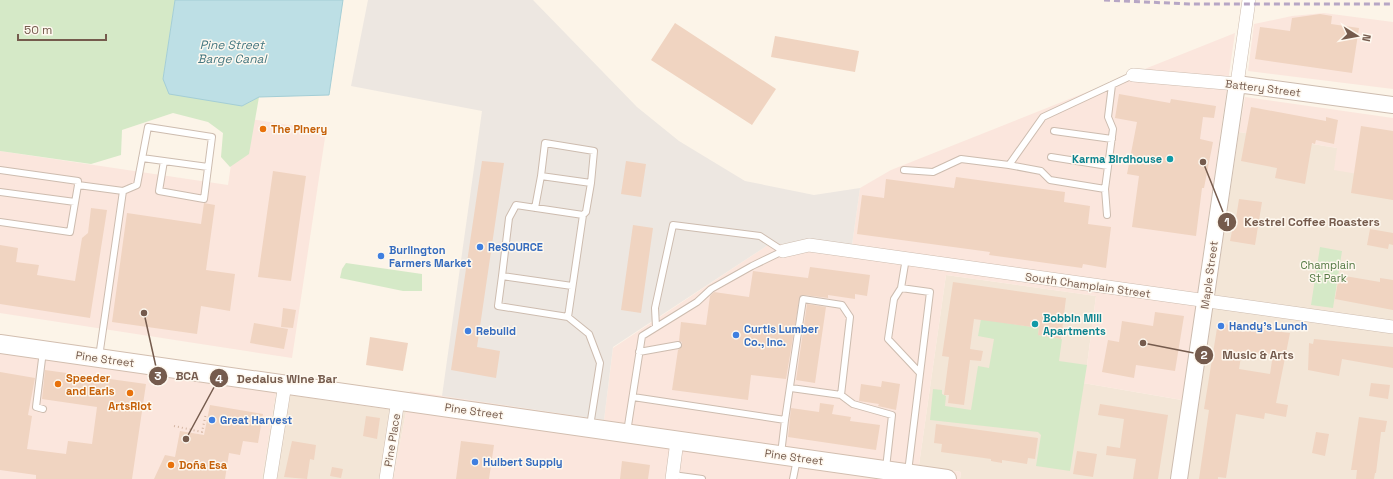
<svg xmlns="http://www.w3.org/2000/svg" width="1393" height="479" font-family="'Space Grotesk',sans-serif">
	<rect width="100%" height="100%" fill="#fcf4e8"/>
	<path fill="#f3e6d7" d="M 1239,132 L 1337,148 L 1393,180 L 1393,479 L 960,479 L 961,472 L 919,465 L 946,275 L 1096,296 L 1087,365 L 1083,383 L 1199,403 Z
		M 276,393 L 406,412 L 393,479 L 262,479 Z"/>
	<path fill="#fbe6dd" d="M 1324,13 L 1393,22 L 1393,89 L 1248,71 L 1254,24 L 1292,16 Z
		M 1235,33 L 1182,400 L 1083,383 L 1087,365 L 1096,296 L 946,275 L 919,465 L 961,472 L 960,479 L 393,479 L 410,391 L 604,420 L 613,348 L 768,245 L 809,242 L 852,245 L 860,188 L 891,170 Z
		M 1245,97 L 1393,118 L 1393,180 L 1334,170 L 1337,148 L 1239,132 Z
		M 238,117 L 326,131 L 292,358 L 0,313 L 0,151 L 228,185 Z
		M 0,352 L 276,393 L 262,479 L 0,479 Z"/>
	<path fill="#ede7e1" d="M 368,0 L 533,0 L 637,107 L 679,141 L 745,181 L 814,195 L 860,188 L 852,245 L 809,242 L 768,245 L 613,347 L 604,420 L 442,396 L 482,111 L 351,86 Z"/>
	<path fill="#d5e9c7" d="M 0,0 L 175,0 L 163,79 L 242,106 L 259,97 L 249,154 L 230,167 L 221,157 L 223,133 L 208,122 L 173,113 L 122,130 L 121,155 L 91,164 L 0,151 Z
		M 1320,247 L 1342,251 L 1333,308 L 1311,305 Z
		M 346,263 L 422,274 L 422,291 L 403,291 L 340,278 L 342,269 Z
		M 981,319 L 1039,328 L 1038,335 L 1062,339 L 1059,361 L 1087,365 L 1070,471 L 1036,466 L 1041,435 L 1038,432 L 930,420 L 933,389 L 942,390 L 942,394 L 946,396 L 945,406 L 971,410 L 978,366 L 989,368 L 994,339 L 978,336 Z"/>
	<path fill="#bddfe5" stroke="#a4ced6" d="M 175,0 L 343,0 L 329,95 L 259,97 L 242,106 L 169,94 L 163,79 Z"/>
	<path fill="#f0d4c1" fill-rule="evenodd" d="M 1320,14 L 1332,16 L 1331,24 L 1359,28 L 1352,73 L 1255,59 L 1260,27 L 1290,31 L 1292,18 Z
		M 675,23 L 776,89 L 752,125 L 651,60 Z
		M 775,36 L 859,51 L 855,72 L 771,57 Z
		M 1119,94 L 1170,103 L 1171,99 L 1216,106 L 1214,118 L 1203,117 L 1200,139 L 1213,142 L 1204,188 L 1202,188 L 1196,236 L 1132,227 L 1139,176 L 1127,174 L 1137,122 L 1115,118 Z
		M 1251,107 L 1326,121 L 1326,117 L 1338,120 L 1334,144 L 1316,140 L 1315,144 L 1312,143 L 1305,184 L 1275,178 L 1277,168 L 1241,161 Z
		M 1361,126 L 1393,131 L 1393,200 L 1351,193 Z
		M 482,161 L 504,163 L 477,347 L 500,351 L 496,378 L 451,370 Z
		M 626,161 L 646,164 L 641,197 L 621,194 Z
		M 273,171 L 306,176 L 291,281 L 258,277 Z
		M 956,177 L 1065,192 L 1064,202 L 1090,206 L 1088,224 L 1111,227 L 1106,268 L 1083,264 L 1082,268 L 989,255 L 990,252 L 857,234 L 862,195 L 884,198 L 886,179 L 954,188 Z
		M 1239,199 L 1262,202 L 1255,245 L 1230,241 L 1232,231 L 1234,231 Z
		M 204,203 L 215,205 L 206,270 L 235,274 L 230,311 L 201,306 L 197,334 L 112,322 L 127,213 L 201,224 Z
		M 91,208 L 107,210 L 90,318 L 0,304 L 0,245 L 18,248 L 16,262 L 39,265 L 37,275 L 75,281 L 82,238 L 88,233 Z
		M 633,225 L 653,228 L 641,313 L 621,310 Z
		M 1370,229 L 1393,233 L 1393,245 L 1389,244 L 1388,249 L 1367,245 Z
		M 810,267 L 870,275 L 867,296 L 855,294 L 855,299 L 828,295 L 828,298 L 804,295 L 800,296 L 786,379 L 751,375 L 748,400 L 672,390 L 678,350 L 682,346 L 682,342 L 679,341 L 681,322 L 706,325 L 710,296 L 714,292 L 749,297 L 753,271 L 808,278 Z
		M 1339,275 L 1380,282 L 1380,278 L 1393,280 L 1393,310 L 1335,299 Z
		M 953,282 L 1066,298 L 1061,339 L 1038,335 L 1039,328 L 974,319 L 970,349 L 983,351 L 981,361 L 970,360 L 964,405 L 948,403 L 949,395 L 944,395 L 949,357 L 942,356 Z
		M 807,304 L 826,307 L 815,383 L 796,380 Z
		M 283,308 L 296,310 L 293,328 L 281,327 Z
		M 1155,312 L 1184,316 L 1175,371 L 1136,365 L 1134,378 L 1102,372 L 1108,340 L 1119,342 L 1122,321 L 1153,326 Z
		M 1218,322 L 1237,327 L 1290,333 L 1276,403 L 1288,405 L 1286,417 L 1265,413 L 1264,419 L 1236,414 L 1226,478 L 1218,477 L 1218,479 L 1199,479 L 1209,410 L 1204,409 ZM 1242,351 L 1273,354 L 1270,374 L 1239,369 Z
		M 254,323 L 288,329 L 284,349 L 250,343 Z
		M 370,337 L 408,343 L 403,371 L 366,365 Z
		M 1314,339 L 1393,347 L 1393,368 L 1342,359 L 1339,376 L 1308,370 L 1309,343 L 1313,344 Z
		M 45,370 L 146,384 L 132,479 L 36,479 L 36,475 L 0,470 L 0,372 L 35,378 L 28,415 L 32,416 L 27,449 L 66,454 L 68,441 L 92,444 L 97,407 L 42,399 Z
		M 882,381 L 900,384 L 896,410 L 878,406 L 879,404 L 859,401 L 861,384 L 881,387 Z
		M 1371,383 L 1390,385 L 1388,399 L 1369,396 Z
		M 820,403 L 834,405 L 832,414 L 851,417 L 850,421 L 880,425 L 876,450 L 788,437 L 791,408 L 819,412 Z
		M 1100,404 L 1168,415 L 1158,479 L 1133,479 L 1136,459 L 1106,455 L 1107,446 L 1120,448 L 1124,419 L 1098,415 Z
		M 210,405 L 263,414 L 258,443 L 243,441 L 240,455 L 229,453 L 225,479 L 154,479 L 165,455 L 175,457 L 180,431 L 204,435 Z
		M 366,416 L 380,418 L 377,439 L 363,436 Z
		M 1359,417 L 1387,421 L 1385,432 L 1381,432 L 1376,473 L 1375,473 L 1374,479 L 1356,479 L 1357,470 L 1351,470 Z
		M 936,424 L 1038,438 L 1035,459 L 1028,458 L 1027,464 L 1002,460 L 1002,463 L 991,461 L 991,459 L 941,452 L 942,444 L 934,443 Z
		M 1316,432 L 1329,434 L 1325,456 L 1312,453 Z
		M 292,441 L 316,445 L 314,460 L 310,459 L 307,479 L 284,477 Z
		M 461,441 L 494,445 L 489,479 L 456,479 Z
		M 1077,451 L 1097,454 L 1093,477 L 1073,474 Z
		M 622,461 L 650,465 L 648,479 L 620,479 Z
		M 332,467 L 343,469 L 341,478 L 330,476 Z"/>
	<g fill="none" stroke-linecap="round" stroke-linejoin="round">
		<defs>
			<path id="service" d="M 1054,131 L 1112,139
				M 1051,157 L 1108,166
				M 142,158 L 164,161
				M 1009,165 L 1041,171 L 1050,180 L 1105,189 L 1113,129 L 1108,117 L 1112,85
				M 0,170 L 78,181 L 78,185
				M 904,170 L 933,172 L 961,159 L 1009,165 L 1043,117 L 1133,75
				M 541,176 L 545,143 L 594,151 L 591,183
				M 1105,189 L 1107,215
				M 123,191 L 137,185 L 148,127 L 212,137 L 204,199 L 159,191 L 164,161 L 208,167
				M 0,192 L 75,202
				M 535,208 L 541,176 L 591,183 L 586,212 L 583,215
				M 0,222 L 70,232 L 78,185 L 123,191 L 99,357
				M 502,276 L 509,218 L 516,205 L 583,215 L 568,317
				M 572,286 L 502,276 L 498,306 L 568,317 L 589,334 L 600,363 L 590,426
				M 901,288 L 906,258
				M 43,351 L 36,407 L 43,409
				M 639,352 L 678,345
				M 791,388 L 841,395
				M 633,397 L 785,420 L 781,454
				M 785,420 L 803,299 L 842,305 L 850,317 L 841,395 L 853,404 L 892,415 L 886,468
				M 627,432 L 642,336 L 697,302 L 711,289 L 752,266 L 783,251 L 760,236 L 673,225 L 655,308 L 656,327
				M 908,472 L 930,292 L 901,288 L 894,299 L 888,339 L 919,372
				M 673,475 L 702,479
				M 793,479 L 797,459"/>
			<path id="minor" d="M 1133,75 L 1237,84 L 1249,0
				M 783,251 L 809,245 L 1393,327
				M 270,479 L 285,384
				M 386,479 L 398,400
				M 672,479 L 677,441"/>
			<path id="tertiary" d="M 1179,479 L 1237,84 L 1393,105"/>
			<path id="secondary" d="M 0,344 L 947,479"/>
		</defs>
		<use href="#service" stroke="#cdbcaf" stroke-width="8"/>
		<use href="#minor" stroke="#cdbcaf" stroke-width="14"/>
		<use href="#tertiary" stroke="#cdbcaf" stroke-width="18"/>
		<use href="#secondary" stroke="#d2beaf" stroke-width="20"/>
		<path stroke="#d5b7a4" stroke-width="2" stroke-dasharray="1 3" stroke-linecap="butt" d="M 174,426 L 202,432 L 206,413"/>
		<use href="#service" stroke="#fff" stroke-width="6"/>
		<use href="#minor" stroke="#fff" stroke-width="13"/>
		<use href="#tertiary" stroke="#fff" stroke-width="16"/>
		<use href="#secondary" stroke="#fff" stroke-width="18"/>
		<path stroke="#b7a6c5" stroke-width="3" stroke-dasharray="6 4" stroke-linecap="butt" d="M 1104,0 L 1189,4 L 1393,4"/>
	</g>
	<g fill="#e8710a" stroke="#fef8ef" stroke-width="1.5">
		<circle cx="263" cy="129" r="4"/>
		<circle cx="58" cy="384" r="4"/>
		<circle cx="130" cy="393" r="4"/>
		<circle cx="171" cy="465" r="4"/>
	</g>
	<g fill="#0f9aa8" stroke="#fef8ef" stroke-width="1.5">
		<circle cx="1170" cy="159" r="4"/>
		<circle cx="1035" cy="324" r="4"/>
	</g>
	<g fill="#3f7fe0" stroke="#fef8ef" stroke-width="1.5">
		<circle cx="480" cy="247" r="4"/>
		<circle cx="381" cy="256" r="4"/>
		<circle cx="1221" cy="326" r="4"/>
		<circle cx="468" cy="331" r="4"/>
		<circle cx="736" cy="335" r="4"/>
		<circle cx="212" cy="420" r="4"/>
		<circle cx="475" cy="462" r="4"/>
	</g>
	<g text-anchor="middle" stroke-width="3" stroke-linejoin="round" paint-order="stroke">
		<g font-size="11" fill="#755b4d" stroke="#fef8ef">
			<text transform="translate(1263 88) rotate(7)" y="4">Battery Street</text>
			<text transform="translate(1209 275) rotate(-82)" y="4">Maple Street</text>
			<text transform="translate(1088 285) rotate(8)" y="4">South Champlain Street</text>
			<text transform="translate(105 359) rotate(8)" y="4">Pine Street</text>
			<text transform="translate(474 411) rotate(8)" y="4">Pine Street</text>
			<text transform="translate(392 440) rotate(-81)" y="4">Pine Place</text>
			<text transform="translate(794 457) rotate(8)" y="4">Pine Street</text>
		</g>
		<g font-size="11" font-weight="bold" fill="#c56008" stroke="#fef8ef" text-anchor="start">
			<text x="271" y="133">The Pinery</text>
			<text x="66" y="382">Speeder<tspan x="66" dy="13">and Earls</tspan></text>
			<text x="130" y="410" text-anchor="middle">ArtsRiot</text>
			<text x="179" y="469">Doña Esa</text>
		</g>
		<g font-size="11" font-weight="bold" fill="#0d838f" stroke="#fef8ef" text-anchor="end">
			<text x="1162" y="163">Karma Birdhouse</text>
			<text x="1043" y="322" text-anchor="start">Bobbin Mill<tspan x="1043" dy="13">Apartments</tspan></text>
		</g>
		<g font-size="11" font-weight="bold" fill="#366cbe" stroke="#fef8ef" text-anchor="start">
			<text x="488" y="251">ReSOURCE</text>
			<text x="389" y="254">Burlington<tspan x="389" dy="13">Farmers Market</tspan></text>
			<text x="1229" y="330">Handy's Lunch</text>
			<text x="744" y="333">Curtis Lumber<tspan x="744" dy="13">Co., Inc.</tspan></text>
			<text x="476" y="335">Rebuild</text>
			<text x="220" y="424">Great Harvest</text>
			<text x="483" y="466">Hulbert Supply</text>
		</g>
		<g font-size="11" fill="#557a45" stroke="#fef8ef">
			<text x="1328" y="269">Champlain<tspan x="1328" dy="13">St Park</tspan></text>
		</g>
		<g font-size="12" font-style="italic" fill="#447780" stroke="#fef8ef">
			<text x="232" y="49">Pine Street<tspan x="232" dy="14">Barge Canal</tspan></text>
		</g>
	</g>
	<path fill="none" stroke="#755b4d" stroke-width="1.5" d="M1203 162L1227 222M1143 343L1204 355M144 313L158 376M186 439L219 378"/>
	<g fill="#755b4d" stroke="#fef8ef" stroke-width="1.5">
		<circle cx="1203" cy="162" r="4"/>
		<circle cx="1143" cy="343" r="4"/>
		<circle cx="144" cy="313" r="4"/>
		<circle cx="186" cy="439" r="4"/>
		<circle cx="1227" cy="222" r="10"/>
		<circle cx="1204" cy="355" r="10"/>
		<circle cx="158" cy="376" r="10"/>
		<circle cx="219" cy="378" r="10"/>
	</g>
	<g font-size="12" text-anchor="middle" font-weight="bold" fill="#fff">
		<text x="1227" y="226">1</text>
		<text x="1204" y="359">2</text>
		<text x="158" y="380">3</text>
		<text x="219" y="383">4</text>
	</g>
	<g font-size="12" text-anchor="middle" font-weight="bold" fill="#755b4d" stroke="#fef8ef" stroke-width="3" stroke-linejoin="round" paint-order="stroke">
		<text x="1312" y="226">Kestrel Coffee Roasters</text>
		<text x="1258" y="359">Music &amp; Arts</text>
		<text x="187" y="380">BCA</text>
		<text x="287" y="383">Dedalus Wine Bar</text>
	</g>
	<g transform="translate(1357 36) rotate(101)" stroke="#fef8ef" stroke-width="3" paint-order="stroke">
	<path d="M0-3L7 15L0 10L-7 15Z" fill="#755b4d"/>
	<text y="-6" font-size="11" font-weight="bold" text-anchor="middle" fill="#755b4d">N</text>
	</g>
	<path d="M18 34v6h88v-6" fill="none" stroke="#755b4d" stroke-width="2"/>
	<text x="24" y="34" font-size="12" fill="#755b4d" stroke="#fef8ef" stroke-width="3" paint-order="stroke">50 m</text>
</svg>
